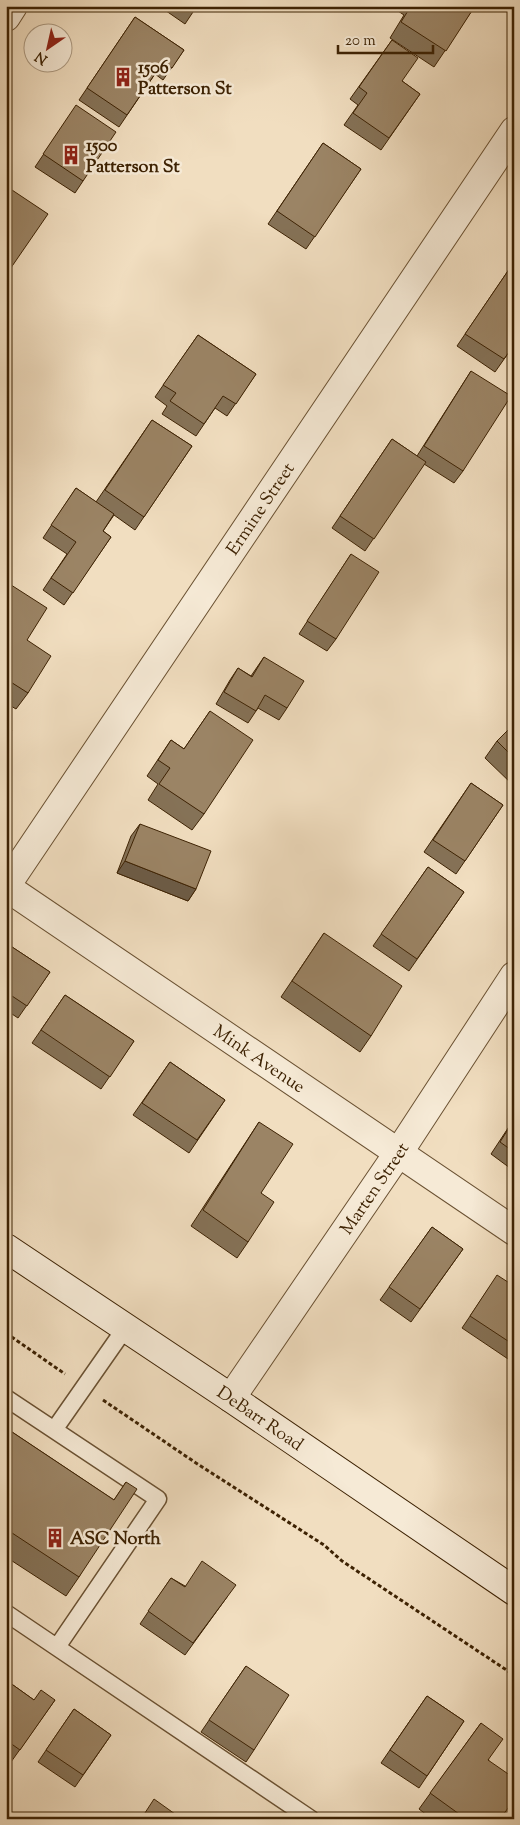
<svg xmlns="http://www.w3.org/2000/svg" width="520" height="1825" font-family="'Sorts Mill Goudy',serif">
	<rect width="100%" height="100%" fill="#f1dec0"/>
	<filter id="stains"><feTurbulence type="fractalNoise" baseFrequency=".004" numOctaves="4"/><feColorMatrix values="0 0 0 0 .2 0 0 0 0 .09 0 0 0 0 .02 0 0 0 .5 -.17"/></filter>
	<radialGradient id="worn" r=".72"><stop offset=".6" stop-color="#630" stop-opacity="0"/><stop offset="1" stop-color="#630" stop-opacity=".3"/></radialGradient>
	<g fill="none" stroke-linecap="round" stroke-linejoin="round">
		<defs>
			<path id="lane" d="M 6,1398 L 158,1499 L 57,1647
				M 54,1430 L 126,1327
				M 6,1613 L 311,1819"/>
			<g id="street">
				<path d="M 6,17 L 13,6"/>
				<path id="s1" d="M 6,886 L 514,131"/>
				<path id="s2" d="M 6,887 L 514,1231"/>
				<path id="s3" d="M 231,1398 L 399,1152 L 514,976"/>
			</g>
			<g id="secondary">
				<path id="s4" d="M 6,1248 L 231,1398 L 514,1591"/>
			</g>
		</defs>
		<use href="#lane" stroke="#6a5132" stroke-width="19"/>
		<use href="#street" stroke="#6a5132" stroke-width="30"/>
		<use href="#secondary" stroke="#3d2203" stroke-width="30"/>
		<path stroke="#3d2203" stroke-width="3" stroke-dasharray="4 2.5" stroke-linecap="butt" d="M 6,1333 L 65,1374
			M 103,1400 L 196,1463 L 324,1545 L 342,1561 L 514,1675"/>
		<use href="#lane" stroke="#f6ead6" stroke-width="16"/>
		<use href="#street" stroke="#f6ead6" stroke-width="28"/>
		<use href="#secondary" stroke="#f6ead6" stroke-width="28"/>
	</g>
	<path fill="#857257" stroke="#3d2203" d="M 159,6 L 197,6 L 185,24 Z
		M 402,6 L 475,6 L 434,67 L 390,38 L 404,15 L 398,11 Z
		M 135,17 L 184,50 L 163,80 L 155,74 L 119,127 L 79,100 Z
		M 392,40 L 402,81 L 420,94 L 381,150 L 344,125 L 358,105 L 350,99 Z
		M 68,118 L 83,181 L 75,193 L 35,167 Z
		M 323,143 L 361,169 L 306,249 L 268,224 Z
		M 512,265 L 514,345 L 495,372 L 457,346 Z
		M 198,335 L 256,374 L 227,416 L 215,408 L 196,436 L 162,414 L 167,406 L 155,397 Z
		M 471,371 L 463,471 L 454,483 L 424,464 L 365,551 L 332,528 L 392,439 L 417,456 Z
		M 152,420 L 192,446 L 135,530 L 114,515 L 103,531 L 111,537 L 64,605 L 43,590 L 67,554 L 43,538 L 76,488 L 96,502 Z
		M 351,554 L 336,639 L 327,651 L 299,634 Z
		M 6,586 L 27,640 L 28,693 L 16,709 L 6,703 Z
		M 264,657 L 287,708 L 279,720 L 258,708 L 248,723 L 216,704 L 230,680 L 238,668 L 251,676 Z
		M 210,711 L 204,814 L 192,830 L 148,800 L 158,784 L 147,776 L 171,740 L 184,749 Z
		M 514,724 L 514,786 L 485,758 L 497,741 Z
		M 471,783 L 503,805 L 456,874 L 424,852 Z
		M 140,824 L 196,889 L 188,901 L 117,873 L 131,836 Z
		M 428,867 L 464,892 L 409,971 L 373,946 Z
		M 324,933 L 371,1036 L 360,1052 L 281,997 Z
		M 6,943 L 50,972 L 18,1018 L 6,1010 Z
		M 65,995 L 134,1041 L 101,1089 L 32,1043 Z
		M 170,1062 L 225,1100 L 189,1153 L 133,1115 Z
		M 514,1119 L 514,1171 L 491,1154 Z
		M 259,1122 L 261,1193 L 248,1242 L 237,1258 L 191,1226 Z
		M 432,1227 L 463,1249 L 411,1322 L 380,1300 Z
		M 514,1286 L 514,1363 L 462,1328 L 489,1288 Z
		M 6,1428 L 114,1500 L 126,1482 L 79,1577 L 66,1596 L 6,1557 Z
		M 171,1578 L 185,1586 L 227,1597 L 185,1655 L 140,1624 Z
		M 246,1666 L 254,1750 L 246,1762 L 201,1732 Z
		M 6,1680 L 34,1700 L 55,1700 L 11,1762 L 6,1758 Z
		M 427,1696 L 464,1721 L 419,1788 L 381,1763 Z
		M 74,1709 L 111,1735 L 75,1787 L 38,1762 Z
		M 481,1723 L 501,1819 L 432,1819 L 419,1809 Z"/>
	<path fill="#6c5c47" stroke="#3d2203" d="M 125,861 L 196,889 L 188,901 L 117,873 Z"/>
	<path fill="#9b8465" stroke="#3d2203" d="M 185,6 L 197,6 L 193,12 Z
		M 411,6 L 475,6 L 446,51 L 401,22 Z
		M 135,17 L 184,50 L 172,68 L 163,62 L 127,115 L 87,88 Z
		M 392,40 L 418,58 L 402,81 L 420,94 L 389,138 L 353,113 L 367,93 L 359,87 Z
		M 76,105 L 116,132 L 83,181 L 43,154 Z
		M 323,143 L 361,169 L 315,237 L 277,211 Z
		M 9,188 L 48,214 L 6,275 L 6,192 Z
		M 512,265 L 514,266 L 514,345 L 504,359 L 465,334 Z
		M 198,335 L 256,374 L 236,404 L 223,396 L 204,424 L 170,401 L 176,393 L 163,385 Z
		M 471,371 L 511,396 L 463,471 L 424,446 Z
		M 152,420 L 192,446 L 144,517 L 105,490 Z
		M 392,439 L 426,462 L 374,539 L 340,516 Z
		M 76,488 L 114,514 L 103,531 L 111,537 L 73,593 L 51,578 L 76,542 L 51,525 Z
		M 351,554 L 379,572 L 336,639 L 307,621 Z
		M 8,583 L 47,608 L 27,640 L 51,656 L 28,693 L 6,679 L 6,586 Z
		M 264,657 L 304,681 L 287,708 L 265,695 L 256,711 L 224,692 L 238,668 L 252,677 Z
		M 210,711 L 253,740 L 204,814 L 159,784 L 170,768 L 158,760 L 171,740 L 184,749 Z
		M 514,724 L 514,758 L 497,741 Z
		M 6,726 L 12,730 L 6,738 Z
		M 471,783 L 503,805 L 465,861 L 433,840 Z
		M 140,824 L 211,851 L 196,889 L 125,861 Z
		M 428,867 L 464,892 L 417,959 L 381,934 Z
		M 324,933 L 402,986 L 371,1036 L 292,981 Z
		M 6,943 L 50,972 L 27,1006 L 6,992 Z
		M 65,995 L 134,1041 L 110,1077 L 41,1030 Z
		M 170,1062 L 225,1100 L 197,1140 L 142,1103 Z
		M 514,1120 L 514,1152 L 500,1142 Z
		M 259,1122 L 293,1144 L 261,1193 L 274,1202 L 248,1242 L 203,1210 Z
		M 432,1227 L 463,1249 L 420,1309 L 389,1287 Z
		M 497,1275 L 514,1286 L 514,1345 L 470,1316 Z
		M 6,1428 L 114,1500 L 126,1482 L 137,1489 L 79,1577 L 6,1529 Z
		M 202,1561 L 236,1585 L 193,1643 L 148,1611 L 171,1578 L 185,1587 Z
		M 246,1666 L 289,1695 L 254,1750 L 209,1720 Z
		M 6,1680 L 34,1700 L 41,1690 L 55,1700 L 20,1750 L 6,1740 Z
		M 427,1696 L 464,1721 L 427,1776 L 390,1750 Z
		M 74,1709 L 111,1735 L 83,1775 L 46,1750 Z
		M 481,1723 L 503,1739 L 488,1760 L 514,1778 L 514,1800 L 500,1819 L 466,1819 L 430,1793 Z
		M 154,1799 L 182,1819 L 141,1819 Z
		M 114,1814 L 120,1819 L 111,1819 Z"/>
	<defs>
		<symbol id="building-bare" viewBox="-9 -9 18 18"><path d="M-4-6H4V6H1V3H-1V6H-4ZM-2.5-4.3h1.7v1.8h-1.7ZM.8-4.3h1.7v1.8H.8ZM-2.5-1h1.7V.8h-1.7ZM.8-1h1.7V.8H.8Z" fill="#8f2418" stroke="#f6ead6" stroke-width="2.5" paint-order="stroke"/></symbol>
	</defs>
	<g fill-rule="evenodd">
		<use href="#building-bare" x="109" y="63" width="28" height="28"/>
		<use href="#building-bare" x="57" y="141" width="28" height="28"/>
		<use href="#building-bare" x="41" y="1524" width="28" height="28"/>
	</g>
	<g text-anchor="middle" stroke-width="5" stroke-linejoin="round" paint-order="stroke">
		<g font-size="18" font-weight="bold" fill="#3d2203" stroke="#f6ead6" text-anchor="start">
			<text x="138" y="73">1506<tspan x="138" dy="21">Patterson St</tspan></text>
			<text x="86" y="151">1500<tspan x="86" dy="21">Patterson St</tspan></text>
			<text x="70" y="1544">ASC North</text>
		</g>
		<g font-size="18" fill="#3d2203" stroke="#f6ead6">
			<text dy="6" stroke="none"><textPath href="#s1" startOffset="455">Ermine Street</textPath></text>
			<text dy="6" stroke="none"><textPath href="#s2" startOffset="306">Mink Avenue</textPath></text>
			<text dy="6" stroke="none"><textPath href="#s3" startOffset="254">Marten Street</textPath></text>
			<text dy="6" stroke="none"><textPath href="#s4" startOffset="306">DeBarr Road</textPath></text>
		</g>
	</g>
	<rect width="520" height="1825" fill="none" stroke="#f1dec0" stroke-width="25"/>
	<rect x="8" y="8" width="505" height="1810" fill="none" stroke="#3d2203" stroke-width="2.5"/>
	<rect x="12" y="12" width="495" height="1800" fill="none" stroke="#3d2203"/>
	<g transform="translate(48 48) rotate(214)"><circle r="24" fill="#f6ead6" stroke="#ac9a82"/>
	<path d="M0-4L9 19L0 12L-9 19Z" fill="#8f2418"/>
	<text y="-8" font-size="14" font-weight="bold" text-anchor="middle" fill="#3d2203">N</text>
	</g>
	<path d="M338 45v8h95v-8" fill="none" stroke="#3d2203" stroke-width="2.5"/>
	<text x="345" y="45" font-size="15" fill="#3d2203" stroke="#f6ead6" stroke-width="4" paint-order="stroke">20 m</text>
	<rect width="100%" height="100%" filter="url(#stains)"/>
	<rect width="100%" height="100%" fill="url(#worn)"/>
</svg>
